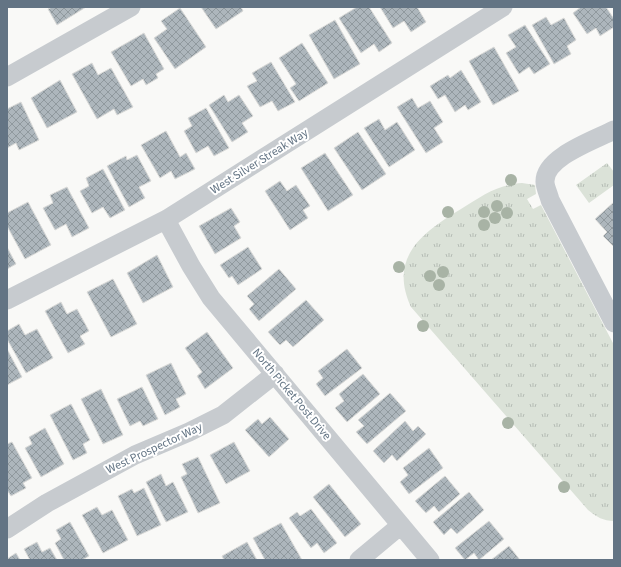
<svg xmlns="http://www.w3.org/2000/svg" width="621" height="567" font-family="'Source Sans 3',sans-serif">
	<defs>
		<pattern id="park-tufts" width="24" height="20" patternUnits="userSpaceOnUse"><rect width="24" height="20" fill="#dbe2d8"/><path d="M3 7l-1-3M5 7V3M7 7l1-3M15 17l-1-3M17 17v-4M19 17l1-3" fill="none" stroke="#b5bcb5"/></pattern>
		<pattern id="building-cross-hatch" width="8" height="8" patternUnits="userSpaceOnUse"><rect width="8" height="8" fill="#adb6bc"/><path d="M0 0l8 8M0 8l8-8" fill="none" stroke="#90999e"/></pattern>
	</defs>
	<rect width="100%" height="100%" fill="#f9f9f7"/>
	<path fill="url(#park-tufts)" d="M 607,163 L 614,172 L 614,185 L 589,203 L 576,185 Z
		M 522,183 L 535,185 L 536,194 L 527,199 L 533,209 L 541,205 L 614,345 L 614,521 C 603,521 597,517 588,510 L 411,307 C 388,257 423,232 461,209 C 482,196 496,185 522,183 Z"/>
	<path fill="url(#building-cross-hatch)" stroke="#dbdbd9" d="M 52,7 L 86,7 L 57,25 L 48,9 Z
		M 201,7 L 241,7 L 243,11 L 216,29 Z
		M 357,7 L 369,7 L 392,43 L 379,52 L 374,44 L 361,53 L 339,18 Z
		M 380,7 L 417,7 L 426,22 L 411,32 L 404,21 L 393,28 Z
		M 581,7 L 606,7 L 614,19 L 614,27 L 600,36 L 596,28 L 587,34 L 573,13 Z
		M 180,8 L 206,47 L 175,69 L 154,38 L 167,29 L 161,21 Z
		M 546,17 L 551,25 L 564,18 L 576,40 L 567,46 L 571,54 L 554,64 L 532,25 Z
		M 335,20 L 360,64 L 334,79 L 309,35 Z
		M 525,25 L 550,64 L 534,74 L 529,67 L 519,74 L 506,53 L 516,47 L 508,35 Z
		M 144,33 L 164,69 L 156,74 L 158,78 L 146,85 L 143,79 L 131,86 L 111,52 Z
		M 302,43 L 328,83 L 299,101 L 290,88 L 296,84 L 279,58 Z
		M 494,47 L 519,91 L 493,105 L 469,61 Z
		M 271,62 L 295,102 L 278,111 L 272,101 L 260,107 L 247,86 L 257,81 L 252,73 Z
		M 92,63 L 98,75 L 111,68 L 133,107 L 117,115 L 114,109 L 97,119 L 72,74 Z
		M 461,70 L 481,102 L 468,110 L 465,105 L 455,112 L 445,95 L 438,99 L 430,86 L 448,75 L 450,78 Z
		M 60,80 L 77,112 L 47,128 L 31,98 Z
		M 224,95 L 228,102 L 239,95 L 253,116 L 242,123 L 248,132 L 232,142 L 209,105 Z
		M 412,98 L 418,108 L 430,101 L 443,122 L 434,128 L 443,142 L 426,153 L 397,107 Z
		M 21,102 L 39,140 L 19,150 L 16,143 L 7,148 L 7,109 Z
		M 206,108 L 229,148 L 214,156 L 208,146 L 196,153 L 184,131 L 192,126 L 188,118 Z
		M 379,119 L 385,130 L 397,122 L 415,150 L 389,167 L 364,128 Z
		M 166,131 L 180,157 L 186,153 L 195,169 L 175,179 L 171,171 L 160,178 L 141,145 Z
		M 358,132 L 386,174 L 362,190 L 334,148 Z
		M 325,153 L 353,195 L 328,211 L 301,168 Z
		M 137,155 L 151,181 L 139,187 L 145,198 L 129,207 L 107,166 L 126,156 L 127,160 Z
		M 103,169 L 125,210 L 110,218 L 103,207 L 92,213 L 80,191 L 89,186 L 86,178 Z
		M 280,181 L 287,191 L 296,185 L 310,206 L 303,210 L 308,218 L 290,230 L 265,191 Z
		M 67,187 L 89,228 L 72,237 L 66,224 L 55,230 L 43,208 L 53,203 L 50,195 Z
		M 28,202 L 51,245 L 25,259 L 7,226 L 7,213 Z
		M 614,202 L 614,245 L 613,246 L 603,236 L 607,232 L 595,219 Z
		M 231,208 L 240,222 L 234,226 L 241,238 L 215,254 L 199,226 Z
		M 7,247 L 16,264 L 7,269 Z
		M 248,247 L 262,269 L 238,285 L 232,276 L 229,278 L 220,265 Z
		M 157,255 L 173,287 L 143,303 L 127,273 Z
		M 279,269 L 296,289 L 259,321 L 249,309 L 254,304 L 247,296 Z
		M 113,279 L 137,324 L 111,337 L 87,292 Z
		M 306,300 L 324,320 L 293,347 L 286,340 L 280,345 L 268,332 Z
		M 61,302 L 67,314 L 77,309 L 89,331 L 80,336 L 85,344 L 68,353 L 45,311 Z
		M 19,324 L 25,335 L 37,329 L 53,358 L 26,373 L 7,339 L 7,331 Z
		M 207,332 L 233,368 L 205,389 L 197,376 L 202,372 L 185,348 Z
		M 7,349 L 22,377 L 7,385 Z
		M 347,349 L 362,368 L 325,396 L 316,384 L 323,378 L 318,371 Z
		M 171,363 L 186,394 L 176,399 L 180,407 L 165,415 L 146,375 Z
		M 363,374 L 380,394 L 347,422 L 335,408 L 344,401 L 339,394 Z
		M 142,387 L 158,419 L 143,426 L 140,421 L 130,426 L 117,399 Z
		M 101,389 L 123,435 L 103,444 L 81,399 Z
		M 390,393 L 406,411 L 367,444 L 356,432 L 364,426 L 358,420 Z
		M 71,404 L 90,440 L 83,444 L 87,453 L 73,460 L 50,415 Z
		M 270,417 L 289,439 L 269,457 L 245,430 L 258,419 L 262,424 Z
		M 405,421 L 413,431 L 418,426 L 426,434 L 397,461 L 392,455 L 384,463 L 373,451 Z
		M 45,428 L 64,464 L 41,477 L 25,448 L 32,444 L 29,437 Z
		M 12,442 L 32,478 L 23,483 L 26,488 L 11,496 L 7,490 L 7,444 Z
		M 234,442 L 250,471 L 226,484 L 210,455 Z
		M 429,448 L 443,468 L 409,494 L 400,482 L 408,475 L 403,468 Z
		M 198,457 L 220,503 L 198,513 L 181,477 L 187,474 L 182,464 Z
		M 161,474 L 166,486 L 173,482 L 188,512 L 166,522 L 146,482 Z
		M 445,476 L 460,494 L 439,512 L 434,506 L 426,513 L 415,501 Z
		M 329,484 L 361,524 L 345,537 L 313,497 Z
		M 144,488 L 161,525 L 137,536 L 118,496 L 132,489 L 134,493 Z
		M 469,492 L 484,510 L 457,534 L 451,528 L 444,535 L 433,522 Z
		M 97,507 L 102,515 L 112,510 L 128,540 L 103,553 L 82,515 Z
		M 311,509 L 337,543 L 324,553 L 317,543 L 311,548 L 289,518 L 297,512 L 300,516 Z
		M 489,521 L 504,539 L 479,560 L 474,553 L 465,560 L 455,548 Z
		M 70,522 L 89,556 L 82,560 L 64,560 L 55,543 L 61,539 L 56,530 Z
		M 281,523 L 302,560 L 265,560 L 253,538 Z
		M 37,542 L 42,552 L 50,548 L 57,560 L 30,560 L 24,549 Z
		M 247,542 L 257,560 L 224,560 L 222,556 Z
		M 509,546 L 520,560 L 491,560 Z
		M 16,553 L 20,560 L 7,560 L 7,559 Z"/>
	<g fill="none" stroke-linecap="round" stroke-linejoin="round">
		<path stroke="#c7cbcf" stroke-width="19" d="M 7,77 L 131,7
			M 614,130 C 595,140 544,157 545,182 C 545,187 549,195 550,200 L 614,323
			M 166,220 L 191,266 L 211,298 L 430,560
			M 7,300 L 167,219 L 503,7
			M 7,529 L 47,503 L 135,455 L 189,432 L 223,415 L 275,374
			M 359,560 L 401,525"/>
	</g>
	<g fill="#a8b3a5">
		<circle cx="511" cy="180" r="6"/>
		<circle cx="497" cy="206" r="6"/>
		<circle cx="448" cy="212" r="6"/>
		<circle cx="484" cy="212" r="6"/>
		<circle cx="507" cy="213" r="6"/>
		<circle cx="495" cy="218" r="6"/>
		<circle cx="484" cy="225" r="6"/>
		<circle cx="399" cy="267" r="6"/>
		<circle cx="443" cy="272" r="6"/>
		<circle cx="430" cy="276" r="6"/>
		<circle cx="439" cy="285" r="6"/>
		<circle cx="423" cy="326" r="6"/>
		<circle cx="508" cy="423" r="6"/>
		<circle cx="564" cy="487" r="6"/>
	</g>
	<g text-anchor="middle" stroke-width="4" stroke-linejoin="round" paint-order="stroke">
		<g font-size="12" fill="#637484" stroke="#fff">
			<text transform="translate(259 161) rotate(-32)" y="4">West Silver Streak Way</text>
			<text transform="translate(292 394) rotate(50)" y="4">North Picket Post Drive</text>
			<text transform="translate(154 448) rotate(-25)" y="4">West Prospector Way</text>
		</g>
	</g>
	<rect width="621" height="567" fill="none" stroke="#637484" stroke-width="16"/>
</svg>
